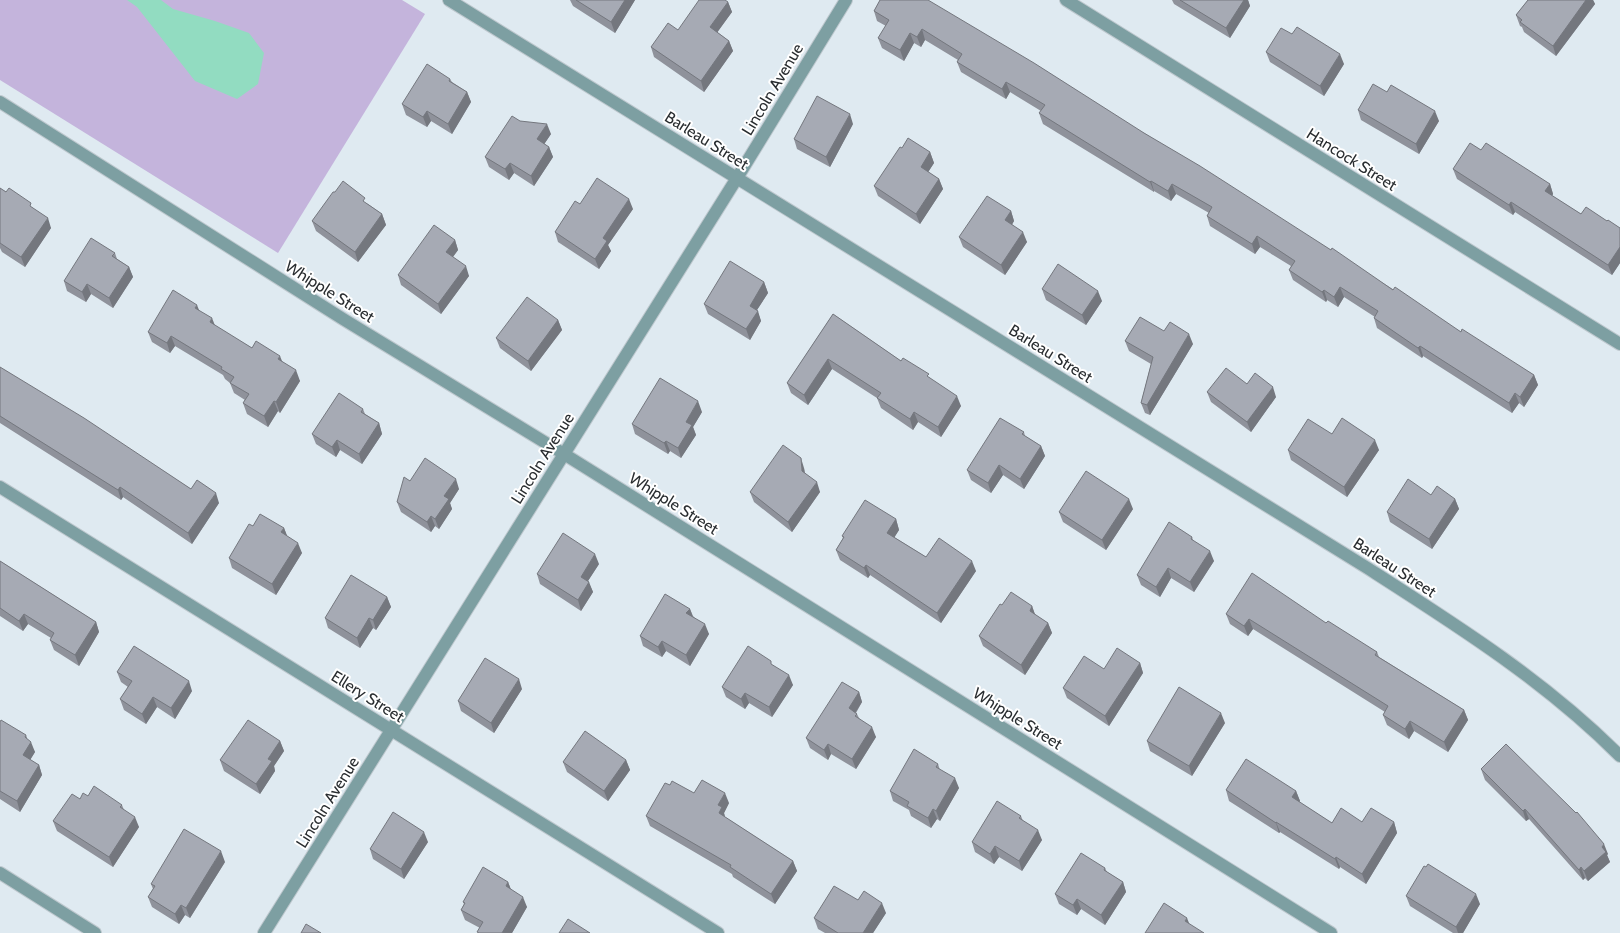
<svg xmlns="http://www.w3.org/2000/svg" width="1620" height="933" font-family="Cabin,sans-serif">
	<rect width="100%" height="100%" fill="#dfeaf1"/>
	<path fill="#c4b4dc" d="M 0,0 L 402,0 L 425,14 L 278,253 L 0,80 Z"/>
	<path fill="#92dcc1" d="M 127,0 L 161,0 L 173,9 L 215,21 L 249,33 L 264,53 L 258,84 L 237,99 L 195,81 L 137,7 Z"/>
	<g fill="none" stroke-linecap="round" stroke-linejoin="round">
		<defs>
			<path id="street" d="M 449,0 L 1369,569 C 1458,626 1545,681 1620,756
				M 1066,0 L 1620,344
				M 0,102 L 343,319 L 564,454 L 1331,933
				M 0,487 L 718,933
				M 0,873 L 95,933
				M 264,933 L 737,178 L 846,0"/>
		</defs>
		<use href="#street" stroke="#bec8ce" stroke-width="14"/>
		<use href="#street" stroke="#7d9fa2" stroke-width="12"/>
	</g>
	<path fill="#8f929b" d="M 570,0 L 635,0 L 615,33 L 573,6 Z
		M 880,0 L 1144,133 L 1461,332 L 1534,375 L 1538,385 L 1524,407 L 1519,403 L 1512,413 L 1423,356 L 1422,358 L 1377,328 L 1374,318 L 1375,317 L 1344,297 L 1338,307 L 1327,300 L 1326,302 L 1293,280 L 1289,270 L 1291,266 L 1260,247 L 1255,254 L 1210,226 L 1207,216 L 1209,213 L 1176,194 L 1171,201 L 1154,191 L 1154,192 L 1043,124 L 1039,113 L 1041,111 L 1010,92 L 1006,99 L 961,72 L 957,62 L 958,60 L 925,40 L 921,47 L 914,43 L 904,61 L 882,48 L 878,38 L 886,26 L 877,21 L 874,11 Z
		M 1172,0 L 1248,0 L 1250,6 L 1230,38 L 1174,4 Z
		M 1528,0 L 1593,0 L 1595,4 L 1556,56 L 1524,32 L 1522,27 L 1520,26 L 1516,15 Z
		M 728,2 L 732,12 L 717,32 L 729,41 L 733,51 L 704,92 L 654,57 L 651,47 Z
		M 1292,34 L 1344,64 L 1324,96 L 1270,62 L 1266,52 Z
		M 450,79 L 452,82 L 467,92 L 471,102 L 452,134 L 431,121 L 427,127 L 406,115 L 402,104 Z
		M 1387,92 L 1439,121 L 1419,154 L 1361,120 L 1358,110 Z
		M 520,121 L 551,134 L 544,144 L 549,147 L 553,157 L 534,186 L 514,173 L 509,180 L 489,167 L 485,157 Z
		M 853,124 L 830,167 L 797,149 L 794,139 Z
		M 902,148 L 930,152 L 934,163 L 928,172 L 939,179 L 943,189 L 920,224 L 878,196 L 874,186 Z
		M 1481,150 L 1550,184 L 1553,194 L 1552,196 L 1581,214 L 1607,221 L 1620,228 L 1620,263 L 1612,275 L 1515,212 L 1513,215 L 1457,179 L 1453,169 Z
		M 0,188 L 33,208 L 51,228 L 25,267 L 2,252 L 0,248 Z
		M 335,192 L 368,204 L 382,214 L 386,225 L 358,262 L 316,231 L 312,221 Z
		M 580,204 L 633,209 L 608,245 L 611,251 L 599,269 L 558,242 L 555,232 Z
		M 1011,211 L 1014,221 L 1012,224 L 1027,242 L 1005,275 L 963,247 L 959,237 Z
		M 455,240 L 458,250 L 453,257 L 469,276 L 441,314 L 401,285 L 398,275 Z
		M 115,253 L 117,259 L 129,267 L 133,277 L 113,308 L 91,294 L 86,302 L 67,291 L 64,281 Z
		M 764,282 L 768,293 L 757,310 L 761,321 L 750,340 L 708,314 L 704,304 Z
		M 1042,289 L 1102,301 L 1086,325 L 1046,300 Z
		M 200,311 L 215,326 L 252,348 L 283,362 L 300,381 L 280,413 L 278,411 L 268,427 L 247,414 L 243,403 L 245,400 L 234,393 L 230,383 L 225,379 L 223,375 L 175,346 L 170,353 L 152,342 L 148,332 Z
		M 833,314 L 901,361 L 930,378 L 961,406 L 941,437 L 918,422 L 913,430 L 881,408 L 877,398 L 832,369 L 808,405 L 791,393 L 787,383 Z
		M 558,320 L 562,330 L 531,371 L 500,348 L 496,338 Z
		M 1164,331 L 1193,344 L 1150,415 L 1145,413 L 1141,403 L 1151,364 L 1129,351 L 1125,341 Z
		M 0,367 L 191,489 L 219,503 L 192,544 L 123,497 L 121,500 L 0,423 Z
		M 1247,384 L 1276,397 L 1251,432 L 1211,402 L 1207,392 Z
		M 363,409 L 365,414 L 379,423 L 382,434 L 362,464 L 340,450 L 336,457 L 316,444 L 312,434 Z
		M 702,412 L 693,427 L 696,435 L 681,458 L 670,451 L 668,454 L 635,434 L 632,424 Z
		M 1024,432 L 1025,436 L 1041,446 L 1045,456 L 1024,489 L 1003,475 L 991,493 L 971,480 L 967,470 Z
		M 1332,434 L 1379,450 L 1347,497 L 1291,460 L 1288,450 Z
		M 804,468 L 805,473 L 820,492 L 792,532 L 754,502 L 750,492 Z
		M 410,481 L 459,489 L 450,503 L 452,509 L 439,529 L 435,526 L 431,532 L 401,512 L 397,502 Z
		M 1431,495 L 1455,499 L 1459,509 L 1432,549 L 1390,522 L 1387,512 Z
		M 1133,509 L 1106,550 L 1063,522 L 1059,512 Z
		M 896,519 L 899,530 L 894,537 L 926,557 L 976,571 L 941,623 L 870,575 L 868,578 L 840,560 L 836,550 L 843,538 L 842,536 Z
		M 253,526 L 284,528 L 287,536 L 302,553 L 276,595 L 232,568 L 229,558 Z
		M 1192,537 L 1193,540 L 1214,561 L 1194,592 L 1171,578 L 1160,597 L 1141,585 L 1137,575 Z
		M 0,561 L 96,622 L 99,632 L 79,666 L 54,650 L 50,640 L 51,638 L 28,624 L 23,631 L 0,616 Z
		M 599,564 L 588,581 L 593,592 L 581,611 L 540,584 L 537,574 Z
		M 387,597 L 391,607 L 376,630 L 373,628 L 360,648 L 328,628 L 325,618 Z
		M 1002,605 L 1032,606 L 1035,615 L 1048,623 L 1052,633 L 1025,675 L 983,646 L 979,636 Z
		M 690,609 L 693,616 L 709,634 L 690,666 L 666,651 L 662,657 L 643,646 L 640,636 Z
		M 1226,614 L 1326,623 L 1377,652 L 1379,657 L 1464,710 L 1468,720 L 1448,752 L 1414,731 L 1409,739 L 1387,725 L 1383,715 L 1385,712 L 1253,629 L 1248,636 L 1230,624 Z
		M 1140,663 L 1143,673 L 1109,726 L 1067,698 L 1063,688 L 1104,669 Z
		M 773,665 L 793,685 L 772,717 L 749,703 L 745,709 L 726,697 L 722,687 Z
		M 117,672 L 192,691 L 175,719 L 157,707 L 146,724 L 124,710 L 120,699 L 128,687 L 121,682 Z
		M 522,689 L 494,733 L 461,711 L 458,701 Z
		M 859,692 L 862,702 L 856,713 L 857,714 L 859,718 L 876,737 L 856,769 L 831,754 L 828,760 L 810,748 L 806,738 Z
		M 0,722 L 27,739 L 35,752 L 30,760 L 39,765 L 42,775 L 20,812 L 0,799 Z
		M 1225,723 L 1192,776 L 1150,751 L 1147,741 Z
		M 280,741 L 284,751 L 274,766 L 275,771 L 260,794 L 224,771 L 220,760 Z
		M 626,760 L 630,770 L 608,801 L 567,772 L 563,762 Z
		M 938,764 L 940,770 L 959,788 L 940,821 L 937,819 L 931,828 L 911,816 L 909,810 L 893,801 L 890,791 Z
		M 1481,769 L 1608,854 L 1607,855 L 1610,862 L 1588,881 L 1585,878 L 1583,880 L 1529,819 L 1526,821 L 1485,780 Z
		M 1226,790 L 1296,791 L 1300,801 L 1299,802 L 1332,823 L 1362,822 L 1394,822 L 1397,833 L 1366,884 L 1340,867 L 1339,869 L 1280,832 L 1279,833 L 1229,801 Z
		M 694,793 L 729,803 L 724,813 L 725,817 L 793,861 L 797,871 L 775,904 L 733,877 L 732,874 L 650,826 L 646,816 Z
		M 88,796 L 122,805 L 124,810 L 139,827 L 113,867 L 57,831 L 53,821 L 80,799 Z
		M 1021,816 L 1023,821 L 1042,840 L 1022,871 L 999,857 L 994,864 L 975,852 L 972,842 Z
		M 428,842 L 404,879 L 373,859 L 370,849 Z
		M 225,862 L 190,918 L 185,915 L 179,924 L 152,907 L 148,897 L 153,889 L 151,884 Z
		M 1105,868 L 1107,872 L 1123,882 L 1126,892 L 1105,925 L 1081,909 L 1077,915 L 1059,904 L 1055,894 Z
		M 508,882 L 511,890 L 527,907 L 512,933 L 478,933 L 480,928 L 465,920 L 461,910 L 464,904 L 463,902 Z
		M 1406,896 L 1480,904 L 1463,933 L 1453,933 L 1410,906 Z
		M 858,900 L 886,913 L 873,933 L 825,933 L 818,929 L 814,918 Z"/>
	<path fill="#74777e" d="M 625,0 L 635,0 L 615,33 L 611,22 Z
		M 1244,0 L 1248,0 L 1250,6 L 1230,38 L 1226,28 Z
		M 1586,0 L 1593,0 L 1595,4 L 1556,56 L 1553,46 Z
		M 728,2 L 732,12 L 714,37 L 710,27 Z
		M 922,29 L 925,40 L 921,47 L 917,37 Z
		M 910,33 L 914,43 L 904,61 L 900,50 Z
		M 729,41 L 733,51 L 704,92 L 701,81 Z
		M 1340,54 L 1344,64 L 1324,96 L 1320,86 Z
		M 1006,82 L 1010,92 L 1006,99 L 1002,89 Z
		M 467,92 L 471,102 L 452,134 L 448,124 Z
		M 427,111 L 431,121 L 427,127 L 423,117 Z
		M 1435,111 L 1439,121 L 1419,154 L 1416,144 Z
		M 850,114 L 853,124 L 830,167 L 826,157 Z
		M 547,124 L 551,134 L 541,149 L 537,139 Z
		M 549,147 L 553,157 L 534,186 L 531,176 Z
		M 930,152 L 934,163 L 925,177 L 921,167 Z
		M 510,163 L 514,173 L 509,180 L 505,169 Z
		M 939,179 L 943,189 L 920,224 L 916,214 Z
		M 1151,181 L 1154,191 L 1154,192 L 1150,182 Z
		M 1172,184 L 1176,194 L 1171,201 L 1168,191 Z
		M 1550,184 L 1553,194 L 1549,201 L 1545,191 Z
		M 629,199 L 633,209 L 608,245 L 611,251 L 599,269 L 595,259 L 603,238 Z
		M 1511,202 L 1515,212 L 1513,215 L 1509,205 Z
		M 1011,211 L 1014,221 L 1009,230 L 1005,220 Z
		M 382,214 L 386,225 L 358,262 L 355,252 Z
		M 48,218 L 51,228 L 25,267 L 21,257 Z
		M 1023,232 L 1027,242 L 1005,275 L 1001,265 Z
		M 1257,236 L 1260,247 L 1255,254 L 1252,244 Z
		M 455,240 L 458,250 L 449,262 L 446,252 Z
		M 1620,247 L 1620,263 L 1612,275 L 1608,265 Z
		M 466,266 L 469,276 L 441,314 L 438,304 Z
		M 129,267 L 133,277 L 113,308 L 109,298 Z
		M 764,282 L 768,293 L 753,316 L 750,306 Z
		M 87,284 L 91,294 L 86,302 L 82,292 Z
		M 1340,287 L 1344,297 L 1338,307 L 1334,297 Z
		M 1324,290 L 1327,300 L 1326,302 L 1322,292 Z
		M 1098,291 L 1102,301 L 1086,325 L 1082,315 Z
		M 197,305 L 201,315 L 195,308 Z
		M 758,311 L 761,321 L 750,340 L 746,329 Z
		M 212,318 L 216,328 L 210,322 Z
		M 558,320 L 562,330 L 531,371 L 528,361 Z
		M 1189,334 L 1193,344 L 1150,415 L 1147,405 Z
		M 171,336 L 175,346 L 170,353 L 167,343 Z
		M 1420,346 L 1423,356 L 1422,358 L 1418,348 Z
		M 280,356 L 284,366 L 278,359 Z
		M 828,359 L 832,369 L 808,405 L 804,395 Z
		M 296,370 L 300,381 L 280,413 L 276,402 Z
		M 1534,375 L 1538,385 L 1524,407 L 1520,397 Z
		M 1273,387 L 1276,397 L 1251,432 L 1247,422 Z
		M 1515,393 L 1519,403 L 1512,413 L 1509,403 Z
		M 957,396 L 961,406 L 941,437 L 938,427 Z
		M 274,401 L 278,411 L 268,427 L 264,416 Z
		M 698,401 L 702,412 L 693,427 L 696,435 L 681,458 L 678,448 L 686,422 Z
		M 914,412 L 918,422 L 913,430 L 910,419 Z
		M 379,423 L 382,434 L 362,464 L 359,454 Z
		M 337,440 L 340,450 L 336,457 L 332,447 Z
		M 1375,440 L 1379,450 L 1347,497 L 1344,487 Z
		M 666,441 L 670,451 L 668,454 L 664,443 Z
		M 1041,446 L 1045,456 L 1024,489 L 1020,479 Z
		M 801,458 L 804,468 L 806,482 L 802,471 Z
		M 999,465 L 1003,475 L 991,493 L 988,483 Z
		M 456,479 L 459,489 L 450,503 L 452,509 L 439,529 L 435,519 L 444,496 Z
		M 817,482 L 820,492 L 792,532 L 788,522 Z
		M 120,487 L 123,497 L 121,500 L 118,490 Z
		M 216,493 L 219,503 L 192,544 L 188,533 Z
		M 1129,499 L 1133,509 L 1106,550 L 1102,540 Z
		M 1455,499 L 1459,509 L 1432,549 L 1429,539 Z
		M 431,516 L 435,526 L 431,532 L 427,522 Z
		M 896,519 L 899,530 L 891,543 L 887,533 Z
		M 284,528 L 288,538 L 281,532 Z
		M 298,543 L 302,553 L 276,595 L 272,584 Z
		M 1210,551 L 1214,561 L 1194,592 L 1190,582 Z
		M 595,554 L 599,564 L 584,587 L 581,577 Z
		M 972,561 L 976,571 L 941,623 L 937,613 Z
		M 866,565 L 870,575 L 868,578 L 864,568 Z
		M 1168,568 L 1171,578 L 1160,597 L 1156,587 Z
		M 589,582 L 593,592 L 581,611 L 578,600 Z
		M 387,597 L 391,607 L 376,630 L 373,620 Z
		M 1032,606 L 1036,617 L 1030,611 Z
		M 690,609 L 694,620 L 686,613 Z
		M 24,614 L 28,624 L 23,631 L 19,621 Z
		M 369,618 L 373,628 L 360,648 L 357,638 Z
		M 1249,619 L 1253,629 L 1248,636 L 1244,626 Z
		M 96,622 L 99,632 L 79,666 L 75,655 Z
		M 1048,623 L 1052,633 L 1025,675 L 1021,665 Z
		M 705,624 L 709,634 L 690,666 L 686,655 Z
		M 662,641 L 666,651 L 662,657 L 658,647 Z
		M 1140,663 L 1143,673 L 1109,726 L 1105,716 Z
		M 789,675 L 793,685 L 772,717 L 769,707 Z
		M 519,679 L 522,689 L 494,733 L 491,723 Z
		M 189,681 L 192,691 L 175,719 L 171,708 Z
		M 859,692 L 862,702 L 852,718 L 849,708 Z
		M 745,693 L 749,703 L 745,709 L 741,699 Z
		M 153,697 L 157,707 L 146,724 L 142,714 Z
		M 1464,710 L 1468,720 L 1448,752 L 1444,742 Z
		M 1221,713 L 1225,723 L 1192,776 L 1189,766 Z
		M 1410,721 L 1414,731 L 1409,739 L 1405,729 Z
		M 872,727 L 876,737 L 856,769 L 852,759 Z
		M 26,735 L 29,745 L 31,742 L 35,752 L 27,765 L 23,755 L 25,737 Z
		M 280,741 L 284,751 L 274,766 L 275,771 L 260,794 L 256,784 L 268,759 Z
		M 828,744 L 831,754 L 828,760 L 824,750 Z
		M 626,760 L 630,770 L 608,801 L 604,791 Z
		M 39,765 L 42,775 L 20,812 L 17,801 Z
		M 955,778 L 959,788 L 940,821 L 936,811 Z
		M 1296,791 L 1300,801 L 1296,807 L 1292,797 Z
		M 725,793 L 729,803 L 724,813 L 725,817 L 719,813 L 718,805 Z
		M 933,809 L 937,819 L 931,828 L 928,818 Z
		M 1525,809 L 1529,819 L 1526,821 L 1523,811 Z
		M 135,817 L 139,827 L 113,867 L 109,857 Z
		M 1276,822 L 1280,832 L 1279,833 L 1276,823 Z
		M 1394,822 L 1397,833 L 1366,884 L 1362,874 Z
		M 1038,830 L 1042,840 L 1022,871 L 1019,861 Z
		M 424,832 L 428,842 L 404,879 L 401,869 Z
		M 1604,844 L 1608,854 L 1607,855 L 1610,862 L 1588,881 L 1584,871 L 1602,847 Z
		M 995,846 L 999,857 L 994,864 L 990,854 Z
		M 221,851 L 225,862 L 190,918 L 186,908 Z
		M 1336,857 L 1340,867 L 1339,869 L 1335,859 Z
		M 793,861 L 797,871 L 775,904 L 771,894 Z
		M 1581,867 L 1585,878 L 1583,880 L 1579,870 Z
		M 508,882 L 512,892 L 506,886 Z
		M 1123,882 L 1126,892 L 1105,925 L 1101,915 Z
		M 1476,894 L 1480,904 L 1463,933 L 1458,933 L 1456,927 Z
		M 523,897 L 527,907 L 512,933 L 502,933 Z
		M 1077,899 L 1081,909 L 1077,915 L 1073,905 Z
		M 882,903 L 886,913 L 873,933 L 863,933 Z
		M 181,905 L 185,915 L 179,924 L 175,914 Z
		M 1187,918 L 1191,928 L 1185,921 Z"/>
	<path fill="#a6aab4" stroke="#74777e" d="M 576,0 L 625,0 L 611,22 Z
		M 699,0 L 725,0 L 728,2 L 710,27 L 729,41 L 701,81 L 651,47 L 668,23 L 678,30 Z
		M 880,0 L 928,0 L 1034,63 L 1144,133 L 1200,166 L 1331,250 L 1332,248 L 1393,290 L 1395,287 L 1461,332 L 1462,329 L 1534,375 L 1520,397 L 1515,393 L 1509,403 L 1420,346 L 1418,348 L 1374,318 L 1378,311 L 1340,287 L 1334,297 L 1324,290 L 1322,292 L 1289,270 L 1295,261 L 1257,236 L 1252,244 L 1207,216 L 1212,207 L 1172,184 L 1168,191 L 1151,181 L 1150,182 L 1039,113 L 1045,105 L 1006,82 L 1002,89 L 957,62 L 962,54 L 922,29 L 917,37 L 910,33 L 900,50 L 878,38 L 889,20 L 874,11 Z
		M 1180,0 L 1244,0 L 1226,28 Z
		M 1528,0 L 1586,0 L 1553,46 L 1520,22 L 1522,20 L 1516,15 Z
		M 1297,27 L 1340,54 L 1320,86 L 1266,52 L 1281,28 L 1292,34 Z
		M 427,64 L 450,79 L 449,81 L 467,92 L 448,124 L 427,111 L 423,117 L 402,104 Z
		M 1373,84 L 1387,92 L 1391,85 L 1435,111 L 1416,144 L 1358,110 Z
		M 817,96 L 850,114 L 826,157 L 794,139 Z
		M 512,116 L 520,121 L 547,124 L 537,139 L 549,147 L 531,176 L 510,163 L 505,169 L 485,157 Z
		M 908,138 L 930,152 L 921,167 L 939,179 L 916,214 L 874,186 L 900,147 L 902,148 Z
		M 1470,143 L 1481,150 L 1486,143 L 1550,184 L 1545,191 L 1581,214 L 1586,207 L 1607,221 L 1608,220 L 1620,228 L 1620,247 L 1608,265 L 1511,202 L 1509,205 L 1453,169 Z
		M 597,178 L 629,199 L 603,238 L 607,241 L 595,259 L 555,232 L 575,201 L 580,204 Z
		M 343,181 L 365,198 L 363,201 L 382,214 L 355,252 L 312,221 L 333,192 L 335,192 Z
		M 0,188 L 6,192 L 9,188 L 31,203 L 30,206 L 48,218 L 21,257 L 0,243 Z
		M 987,196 L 1011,211 L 1005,220 L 1023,232 L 1001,265 L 959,237 Z
		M 434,225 L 455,240 L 446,252 L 466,266 L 438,304 L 398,275 Z
		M 91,238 L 115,253 L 112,256 L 129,267 L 109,298 L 87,284 L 82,292 L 64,281 Z
		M 730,261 L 764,282 L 750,306 L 758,311 L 746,329 L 704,304 Z
		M 1058,264 L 1098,291 L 1082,315 L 1042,289 Z
		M 173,290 L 197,305 L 195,308 L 212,318 L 210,322 L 252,348 L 256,341 L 280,356 L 278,359 L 296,370 L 276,402 L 274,401 L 264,416 L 243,403 L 249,394 L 230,383 L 234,377 L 221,369 L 222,367 L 171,336 L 167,343 L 148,332 Z
		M 527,297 L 558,320 L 528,361 L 496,338 Z
		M 833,314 L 901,361 L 903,358 L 929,374 L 927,376 L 957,396 L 938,427 L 914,412 L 910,419 L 877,398 L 881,393 L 828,359 L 804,395 L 787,383 Z
		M 1140,317 L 1164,331 L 1170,322 L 1189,334 L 1147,405 L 1141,403 L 1153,357 L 1125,341 Z
		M 0,367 L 84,418 L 191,489 L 197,480 L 216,493 L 188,533 L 120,487 L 118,490 L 0,416 Z
		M 1226,368 L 1247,384 L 1255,373 L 1273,387 L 1247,422 L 1207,392 Z
		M 660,378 L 698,401 L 686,422 L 692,425 L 678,448 L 666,441 L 664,443 L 632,424 Z
		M 339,393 L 363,409 L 361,412 L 379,423 L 359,454 L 337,440 L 332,447 L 312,434 Z
		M 1000,418 L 1024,432 L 1022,434 L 1041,446 L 1020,479 L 999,465 L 988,483 L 967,470 Z
		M 1342,418 L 1375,440 L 1344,487 L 1288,450 L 1308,419 L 1332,434 Z
		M 783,445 L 801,458 L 802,471 L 817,482 L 788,522 L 750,492 Z
		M 425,458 L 456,479 L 444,496 L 449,499 L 435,519 L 431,516 L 427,522 L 397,502 L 404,477 L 410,481 Z
		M 1086,471 L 1129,499 L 1102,540 L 1059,512 Z
		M 1408,479 L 1431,495 L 1437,486 L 1455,499 L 1429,539 L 1387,512 Z
		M 865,500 L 896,519 L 887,533 L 926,557 L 939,538 L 972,561 L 937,613 L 866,565 L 864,568 L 836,550 L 844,537 L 842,536 Z
		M 260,514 L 284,528 L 281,532 L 298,543 L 272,584 L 229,558 L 249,524 L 253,526 Z
		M 1169,522 L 1192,537 L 1191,539 L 1210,551 L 1190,582 L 1168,568 L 1156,587 L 1137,575 Z
		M 563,533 L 595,554 L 581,577 L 589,582 L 578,600 L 537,574 Z
		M 0,561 L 96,622 L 75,655 L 50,640 L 54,633 L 24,614 L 19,621 L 0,608 Z
		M 1252,573 L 1326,623 L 1328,621 L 1377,652 L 1375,655 L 1464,710 L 1444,742 L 1410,721 L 1405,729 L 1383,715 L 1388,706 L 1249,619 L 1244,626 L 1226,614 Z
		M 351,575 L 387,597 L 373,620 L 369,618 L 357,638 L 325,618 Z
		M 1011,592 L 1032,606 L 1030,611 L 1048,623 L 1021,665 L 979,636 L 1000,604 L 1002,605 Z
		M 665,594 L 690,609 L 686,613 L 705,624 L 686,655 L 662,641 L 658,647 L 640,636 Z
		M 134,646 L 189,681 L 171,708 L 153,697 L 142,714 L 120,699 L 132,681 L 117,672 Z
		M 748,646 L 771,661 L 771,664 L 789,675 L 769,707 L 745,693 L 741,699 L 722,687 Z
		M 1117,648 L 1140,663 L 1105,716 L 1063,688 L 1084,656 L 1104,669 Z
		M 485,658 L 519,679 L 491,723 L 458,701 Z
		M 842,682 L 859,692 L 849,708 L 857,714 L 855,716 L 872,727 L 852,759 L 828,744 L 824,750 L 806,738 Z
		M 1179,687 L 1221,713 L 1189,766 L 1147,741 Z
		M 1,720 L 26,735 L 25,737 L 31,742 L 23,755 L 39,765 L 17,801 L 0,791 L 0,722 Z
		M 248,720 L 280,741 L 268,759 L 272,761 L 256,784 L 220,760 Z
		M 585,731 L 626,760 L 604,791 L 563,762 Z
		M 1506,744 L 1576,813 L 1577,812 L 1604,844 L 1602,847 L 1606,852 L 1584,871 L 1581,867 L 1579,870 L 1525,809 L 1523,811 L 1481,769 Z
		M 914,749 L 938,764 L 936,767 L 955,778 L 936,811 L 933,809 L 928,818 L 907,806 L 909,802 L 890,791 Z
		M 1246,759 L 1296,791 L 1292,797 L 1332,823 L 1341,808 L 1362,822 L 1371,808 L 1394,822 L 1362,874 L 1336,857 L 1335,859 L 1276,822 L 1276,823 L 1226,790 Z
		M 702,780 L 725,793 L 718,805 L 722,807 L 719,813 L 793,861 L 771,894 L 730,867 L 731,865 L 646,816 L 665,783 L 670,785 L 672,781 L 694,793 Z
		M 94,786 L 122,805 L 120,807 L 135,817 L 109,857 L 53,821 L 72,794 L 80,799 L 83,793 L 88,796 Z
		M 997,801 L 1021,816 L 1019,818 L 1038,830 L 1019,861 L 995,846 L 990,854 L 972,842 Z
		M 393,812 L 424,832 L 401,869 L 370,849 Z
		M 184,829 L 221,851 L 186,908 L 181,905 L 175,914 L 148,897 L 155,886 L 151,884 Z
		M 1081,853 L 1105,868 L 1104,870 L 1123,882 L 1101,915 L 1077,899 L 1073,905 L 1055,894 Z
		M 1428,864 L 1476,894 L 1456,927 L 1406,896 L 1424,866 L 1426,867 Z
		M 483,867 L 508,882 L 506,886 L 523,897 L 502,933 L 479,933 L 477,932 L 483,922 L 461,910 L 465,903 L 463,902 Z
		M 834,886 L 858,900 L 864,891 L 882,903 L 863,933 L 838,933 L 814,918 Z
		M 1164,903 L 1187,918 L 1185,921 L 1204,933 L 1145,933 Z
		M 568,919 L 590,933 L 559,933 Z
		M 306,924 L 321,933 L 301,933 Z"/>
	<g text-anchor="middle" stroke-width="4" stroke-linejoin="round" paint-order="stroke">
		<g font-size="16" fill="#292d30" stroke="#fff">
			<text transform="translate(772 89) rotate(-59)" y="6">Lincoln Avenue</text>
			<text transform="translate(707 140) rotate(32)" y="6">Barleau Street</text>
			<text transform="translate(1352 159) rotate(32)" y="6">Hancock Street</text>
			<text transform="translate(330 291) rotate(32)" y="6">Whipple Street</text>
			<text transform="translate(1051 353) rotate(32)" y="6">Barleau Street</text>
			<text transform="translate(542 458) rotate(-58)" y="6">Lincoln Avenue</text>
			<text transform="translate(674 503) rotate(32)" y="6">Whipple Street</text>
			<text transform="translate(1395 567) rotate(33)" y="6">Barleau Street</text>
			<text transform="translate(368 696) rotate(32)" y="6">Ellery Street</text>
			<text transform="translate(1018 718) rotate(32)" y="6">Whipple Street</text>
			<text transform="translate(327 802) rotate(-58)" y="6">Lincoln Avenue</text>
		</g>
	</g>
</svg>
